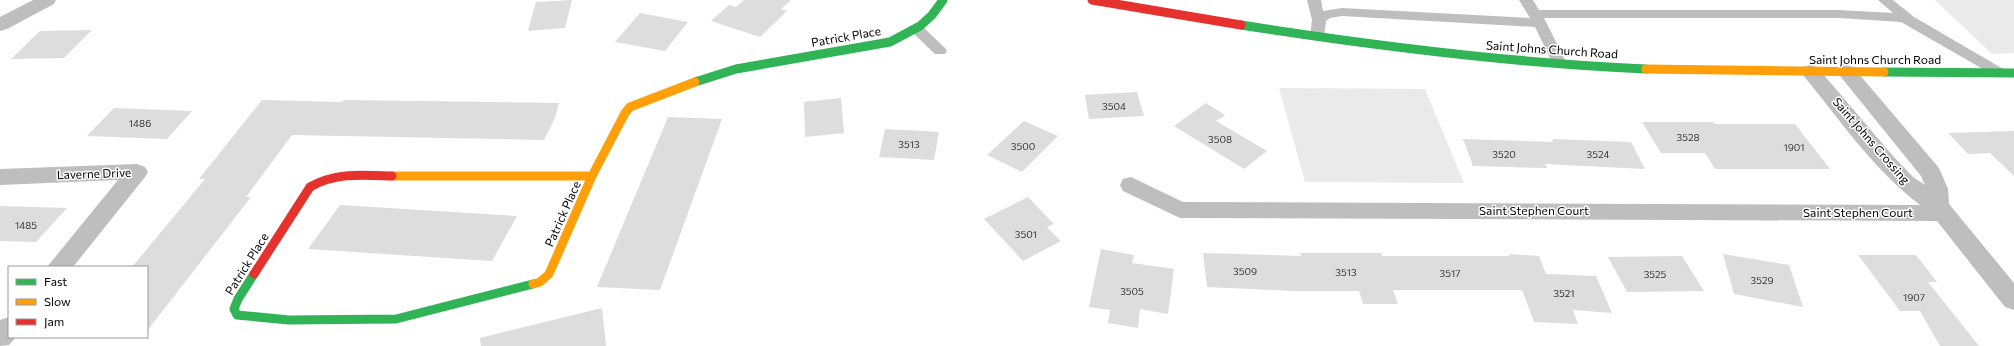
<svg xmlns="http://www.w3.org/2000/svg" width="2014" height="346" font-family="Commissioner,sans-serif">
	<rect width="100%" height="100%" fill="#fff"/>
	<path fill="#eaeaea" d="M 1935,0 L 2014,0 L 2014,53 L 1992,54 Z
		M 1279,88 L 1425,89 L 1464,183 L 1305,182 Z"/>
	<path fill="#ddd" d="M 572,0 L 565,28 L 528,31 L 536,2 Z
		M 744,0 L 791,0 L 781,9 L 787,11 L 760,37 L 711,21 L 729,5 L 736,7 Z
		M 640,13 L 688,22 L 665,51 L 615,42 Z
		M 92,30 L 64,58 L 11,59 L 40,31 Z
		M 1137,92 L 1144,116 L 1089,119 L 1085,95 Z
		M 841,98 L 844,133 L 805,137 L 804,102 Z
		M 262,100 L 342,102 L 344,100 L 559,103 L 555,118 L 544,140 L 292,135 L 246,197 L 251,197 L 147,331 L 147,267 L 132,267 L 205,179 L 199,179 Z
		M 1206,103 L 1225,115 L 1216,121 L 1267,151 L 1244,169 L 1174,126 Z
		M 114,108 L 192,111 L 167,139 L 87,136 Z
		M 668,117 L 722,119 L 660,290 L 597,287 Z
		M 1024,121 L 1058,136 L 1022,172 L 987,155 Z
		M 1642,122 L 1713,122 L 1715,124 L 1795,124 L 1830,169 L 1715,169 L 1705,153 L 1661,153 Z
		M 885,129 L 939,132 L 934,160 L 879,157 Z
		M 2014,131 L 2014,176 L 1990,153 L 1968,154 L 1948,133 Z
		M 1463,139 L 1553,142 L 1552,139 L 1631,142 L 1645,169 L 1545,164 L 1547,168 L 1473,166 Z
		M 1028,197 L 1054,224 L 1047,227 L 1061,241 L 1023,261 L 984,219 Z
		M 340,205 L 517,216 L 492,261 L 308,249 Z
		M 0,206 L 67,208 L 36,242 L 0,241 Z
		M 1101,249 L 1134,255 L 1132,263 L 1174,269 L 1168,314 L 1140,309 L 1138,328 L 1108,323 L 1110,310 L 1089,307 Z
		M 1203,253 L 1301,256 L 1300,253 L 1381,253 L 1382,256 L 1510,256 L 1509,254 L 1539,256 L 1546,274 L 1596,276 L 1612,313 L 1573,310 L 1578,324 L 1534,322 L 1522,290 L 1393,290 L 1398,304 L 1363,304 L 1359,291 L 1295,291 L 1207,287 Z
		M 1723,254 L 1789,265 L 1803,307 L 1734,294 Z
		M 1858,255 L 1916,255 L 1937,282 L 1928,282 L 1979,346 L 1940,346 L 1920,311 L 1900,311 Z
		M 1682,256 L 1704,291 L 1627,292 L 1608,257 Z
		M 602,308 L 606,346 L 481,346 L 480,338 Z"/>
	<g fill="none" stroke-linecap="round" stroke-linejoin="round">
		<path fill="#bebebe" fill-rule="evenodd" d="M 1307,0 L 1321,0 L 1323,11 L 1342,8 L 1530,18 L 1519,0 L 1533,0 L 1539,10 L 1839,10 L 1893,13 L 1878,0 L 1893,0 L 1914,17 L 2005,70 L 2007,73 L 2005,76 L 1995,76 L 1901,22 L 1839,18 L 1544,18 L 1567,64 L 1565,67 L 1555,67 L 1553,64 L 1535,27 L 1342,16 L 1330,18 L 1326,21 L 1324,37 L 1322,40 L 1312,40 L 1310,37 L 1312,20 Z
			M 918,26 L 923,27 L 945,48 L 947,51 L 945,54 L 935,54 L 913,33 L 911,30 L 913,27 Z"/>
		<path fill="#bebebe" fill-rule="evenodd" d="M 33,0 L 56,0 L 54,4 L 7,29 L 0,31 L 0,17 Z
			M 1810,65 L 1817,67 L 1893,156 L 1913,177 L 1925,185 L 1921,176 L 1836,71 L 1839,67 L 1846,65 L 1853,67 L 1939,168 L 1948,189 L 1949,204 L 2014,283 L 2014,310 L 2005,307 L 1937,221 L 1180,218 L 1123,191 L 1120,185 L 1123,179 L 1131,177 L 1183,202 L 1920,205 C 1873,169 1840,120 1803,75 L 1800,71 L 1803,67 Z
			M 137,164 L 145,167 L 148,172 L 145,177 L 73,267 L 47,267 L 118,180 L 0,185 L 0,169 Z
			M 9,317 L 9,337 L 16,337 L 9,345 L 0,346 L 0,320 Z"/>
		<path stroke="#30b455" stroke-width="9" d="M 1241,25 C 1375,46 1510,63 1646,69
			M 1884,72 L 2014,73
			M 695,82 L 736,69 L 890,42 L 920,26 L 932,15 L 943,0
			M 254,274 L 238,299 L 234,309 L 237,315 L 289,320 L 396,319 L 533,284"/>
		<path stroke="#ff9f0a" stroke-width="9" d="M 1646,69 L 1884,72
			M 392,176 L 592,176
			M 533,284 L 540,282 L 549,274 L 592,176 L 625,113 L 630,107 L 695,82"/>
		<path stroke="#e5322d" stroke-width="9" d="M 1092,0 L 1241,25
			M 254,274 L 310,187 C 336,172 363,175 392,176"/>
	</g>
	<g text-anchor="middle" stroke-width="3" stroke-linejoin="round" paint-order="stroke">
		<g font-size="10" fill="#373737">
			<text x="1114" y="110">3504</text>
			<text x="140" y="127">1486</text>
			<text x="1688" y="141">3528</text>
			<text x="1220" y="143">3508</text>
			<text x="909" y="148">3513</text>
			<text x="1023" y="150">3500</text>
			<text x="1794" y="151">1901</text>
			<text x="1504" y="158">3520</text>
			<text x="1598" y="158">3524</text>
			<text x="26" y="229">1485</text>
			<text x="1026" y="238">3501</text>
			<text x="1245" y="275">3509</text>
			<text x="1346" y="276">3513</text>
			<text x="1450" y="277">3517</text>
			<text x="1655" y="278">3525</text>
			<text x="1762" y="284">3529</text>
			<text x="1132" y="295">3505</text>
			<text x="1564" y="297">3521</text>
			<text x="1914" y="301">1907</text>
		</g>
		<g font-size="12" fill="#000" stroke="#fff">
			<text transform="translate(846 37) rotate(-10)" y="4">Patrick Place</text>
			<text transform="translate(1552 50) rotate(4)" y="4">Saint Johns Church Road</text>
			<text x="1875" y="64">Saint Johns Church Road</text>
			<text transform="translate(1871 141) rotate(49)" y="4">Saint Johns Crossing</text>
			<text transform="translate(94 174) rotate(-2)" y="4">Laverne Drive</text>
			<text x="1534" y="215">Saint Stephen Court</text>
			<text x="1858" y="217">Saint Stephen Court</text>
			<text transform="translate(563 214) rotate(-66)" y="4">Patrick Place</text>
			<text transform="translate(247 264) rotate(-58)" y="4">Patrick Place</text>
		</g>
	</g>
	<rect x="8" y="266" width="140" height="72" fill="#ffffff" stroke="#999999"/>
	<rect x="16" y="279" width="20" height="6" fill="#30b455" stroke="#999999"/>
	<text x="44" y="286" font-size="12" fill="#000000">Fast</text>
	<rect x="16" y="299" width="20" height="6" fill="#ff9f0a" stroke="#999999"/>
	<text x="44" y="306" font-size="12" fill="#000000">Slow</text>
	<rect x="16" y="319" width="20" height="6" fill="#e5322d" stroke="#999999"/>
	<text x="44" y="326" font-size="12" fill="#000000">Jam</text>
</svg>
